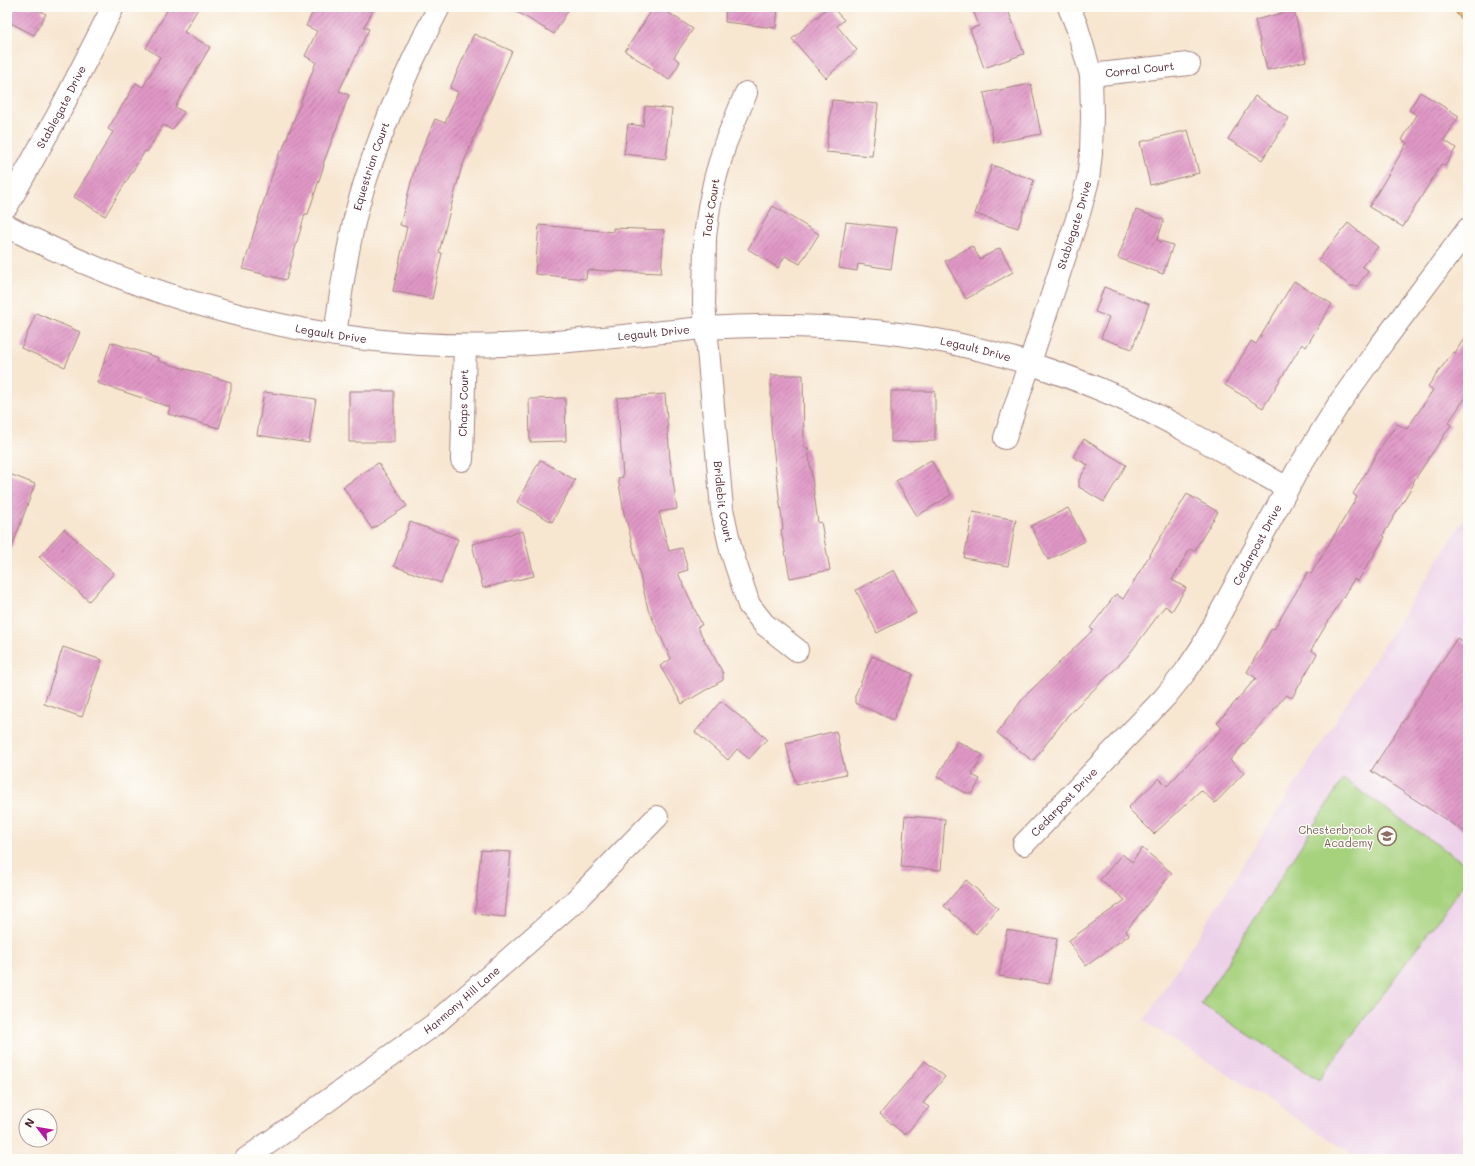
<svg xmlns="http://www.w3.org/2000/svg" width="1475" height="1166" font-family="Mali,sans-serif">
	<defs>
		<pattern id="building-hatch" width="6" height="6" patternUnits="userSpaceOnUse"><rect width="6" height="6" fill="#e098c6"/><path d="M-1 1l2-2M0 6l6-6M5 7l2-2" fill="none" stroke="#b87ba1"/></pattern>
	</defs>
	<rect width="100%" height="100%" fill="#fdfcf7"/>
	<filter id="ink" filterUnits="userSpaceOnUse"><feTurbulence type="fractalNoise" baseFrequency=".025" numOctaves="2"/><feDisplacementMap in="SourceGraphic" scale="8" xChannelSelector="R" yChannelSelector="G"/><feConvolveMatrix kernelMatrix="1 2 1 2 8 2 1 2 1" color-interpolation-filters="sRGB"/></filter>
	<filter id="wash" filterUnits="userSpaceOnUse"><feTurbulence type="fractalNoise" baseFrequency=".012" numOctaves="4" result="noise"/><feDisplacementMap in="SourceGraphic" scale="16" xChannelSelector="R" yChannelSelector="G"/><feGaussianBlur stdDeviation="0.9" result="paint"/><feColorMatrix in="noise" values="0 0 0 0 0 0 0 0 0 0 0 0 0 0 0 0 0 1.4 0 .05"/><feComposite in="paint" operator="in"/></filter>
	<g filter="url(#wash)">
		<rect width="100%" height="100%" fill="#f7e6d0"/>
		<path fill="#edd1e9" d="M 1468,513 L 1468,1159 L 1360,1159 L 1144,1021 Z"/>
		<path fill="#a6d17d" stroke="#787854" d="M 1343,779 L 1468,866 L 1468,879 L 1319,1080 L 1201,1004 Z"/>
		<g id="blocks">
			<path fill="url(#building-hatch)" d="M 7,7 L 44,7 L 42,12 L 46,14 L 34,35 L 7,21 Z
				M 169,7 L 199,7 L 184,32 L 210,47 L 175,107 L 184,112 L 172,130 L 163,125 L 147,152 L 145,151 L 105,216 L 74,197 L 113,132 L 108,129 L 136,83 L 143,87 L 160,57 L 146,48 Z
				M 315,7 L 375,7 L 364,27 L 369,29 L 339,91 L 349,95 L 323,164 L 324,165 L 308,214 L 305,214 L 286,280 L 243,269 L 256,225 L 280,151 L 282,151 L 316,62 L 305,56 L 317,31 L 306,26 Z
				M 509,7 L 570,7 L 554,34 Z
				M 654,7 L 660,7 L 693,29 L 674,57 L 680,62 L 669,80 L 625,51 Z
				M 726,7 L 778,7 L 776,28 L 725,22 Z
				M 828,7 L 832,7 L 844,20 L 837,26 L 857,50 L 826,78 L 792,39 Z
				M 972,7 L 1007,7 L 1024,54 L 984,68 L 970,29 L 979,26 Z
				M 1294,10 L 1306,61 L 1267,70 L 1255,20 Z
				M 474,34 L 512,51 L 481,121 L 461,169 L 439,252 L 442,253 L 432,299 L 393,291 L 407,227 L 400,225 L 415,167 L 435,119 L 445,123 L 458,92 L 450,88 Z
				M 1031,84 L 1041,134 L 994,143 L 984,93 Z
				M 1420,92 L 1459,116 L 1444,140 L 1456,148 L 1445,166 L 1441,164 L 1403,227 L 1369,207 L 1407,143 L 1402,140 L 1417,115 L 1409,110 Z
				M 1255,96 L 1289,118 L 1262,160 L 1228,139 Z
				M 832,100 L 878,104 L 872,156 L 826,152 Z
				M 645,106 L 672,109 L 666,159 L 624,154 L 628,124 L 643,126 Z
				M 1188,130 L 1199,173 L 1150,185 L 1140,142 Z
				M 992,165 L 1034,180 L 1018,228 L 975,214 Z
				M 773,206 L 819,234 L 800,264 L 785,256 L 778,268 L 748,249 Z
				M 1136,210 L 1164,220 L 1157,240 L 1173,245 L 1163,274 L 1118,258 Z
				M 846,222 L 897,228 L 891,269 L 858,264 L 857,271 L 839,268 Z
				M 1348,223 L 1378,247 L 1362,266 L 1369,271 L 1357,286 L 1350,286 L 1318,260 Z
				M 539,225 L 613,232 L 613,228 L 664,230 L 661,273 L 587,270 L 586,279 L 535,274 Z
				M 972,246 L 980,259 L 1000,248 L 1013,272 L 966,299 L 945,261 Z
				M 1294,281 L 1332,304 L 1306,347 L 1302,344 L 1263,408 L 1225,385 L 1251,341 L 1256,344 Z
				M 1104,287 L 1149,304 L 1132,349 L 1101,338 L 1109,317 L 1095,312 Z
				M 36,313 L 80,332 L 65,367 L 21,348 Z
				M 1468,332 L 1468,394 L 1448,423 L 1451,425 L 1413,482 L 1414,483 L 1383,535 L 1385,537 L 1358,581 L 1354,579 L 1311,650 L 1317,654 L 1292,698 L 1286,695 L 1230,760 L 1244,773 L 1215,803 L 1201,790 L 1154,834 L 1128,808 L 1159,778 L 1167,786 L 1222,728 L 1217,723 L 1256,678 L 1247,672 L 1272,628 L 1274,629 L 1308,572 L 1311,574 L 1357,497 L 1353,494 L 1382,445 L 1397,424 L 1407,429 L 1433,390 L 1428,386 L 1453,352 L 1455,353 Z
				M 111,342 L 159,358 L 158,361 L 231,382 L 231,389 L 219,428 L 168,414 L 170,407 L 97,383 Z
				M 771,375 L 803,375 L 804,448 L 808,448 L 818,523 L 821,522 L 830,570 L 790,578 L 781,530 L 783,529 L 771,429 Z
				M 349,391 L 394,391 L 394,442 L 349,442 Z
				M 891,391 L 935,391 L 935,441 L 891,442 Z
				M 264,392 L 316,399 L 309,443 L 257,435 Z
				M 665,394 L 670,459 L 677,509 L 659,512 L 669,551 L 682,548 L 688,570 L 678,573 L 702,625 L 697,627 L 723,673 L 723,680 L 682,704 L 660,666 L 671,659 L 648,609 L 626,518 L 625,518 L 618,478 L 623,477 L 617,398 Z
				M 565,398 L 566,441 L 530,442 L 529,399 Z
				M 1084,439 L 1126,465 L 1104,502 L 1079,487 L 1079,480 L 1088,465 L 1073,457 Z
				M 540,460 L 575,480 L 552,522 L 517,502 Z
				M 931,460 L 951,495 L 917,516 L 896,481 Z
				M 378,463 L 407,506 L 372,529 L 343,487 Z
				M 7,473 L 35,484 L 9,555 L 7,555 Z
				M 1187,494 L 1218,512 L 1194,551 L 1190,549 L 1172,580 L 1186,588 L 1172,611 L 1165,606 L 1127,657 L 1069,714 L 1033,761 L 997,733 L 1025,696 L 1093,630 L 1090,628 L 1116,594 L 1123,599 Z
				M 1068,508 L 1085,541 L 1048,560 L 1031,526 Z
				M 973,512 L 1016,520 L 1008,566 L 964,558 Z
				M 410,522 L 458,539 L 441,583 L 394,566 Z
				M 64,529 L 114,573 L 89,601 L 39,557 Z
				M 523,531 L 534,576 L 483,588 L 472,544 Z
				M 894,570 L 916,613 L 877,633 L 856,590 Z
				M 1457,638 L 1468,645 L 1468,834 L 1371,771 Z
				M 63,647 L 102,660 L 82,717 L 44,704 Z
				M 872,656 L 913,674 L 893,720 L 855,703 L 855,696 Z
				M 721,701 L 767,739 L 749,759 L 737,749 L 728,760 L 695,732 Z
				M 836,731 L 846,774 L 796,785 L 786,743 Z
				M 957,741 L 983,755 L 972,775 L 980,779 L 973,793 L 966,793 L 937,777 Z
				M 905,816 L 945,819 L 941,870 L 901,867 Z
				M 1142,848 L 1172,873 L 1126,931 L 1129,935 L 1086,966 L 1068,941 L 1125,900 L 1100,880 L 1122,854 L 1132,862 Z
				M 481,850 L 511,852 L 505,917 L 475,914 Z
				M 966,880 L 998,908 L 976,934 L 944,906 Z
				M 1007,930 L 1057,939 L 1049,984 L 999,976 Z
				M 925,1061 L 945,1077 L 923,1103 L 929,1107 L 905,1135 L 880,1114 Z"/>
		</g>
	</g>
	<g filter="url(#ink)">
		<use href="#blocks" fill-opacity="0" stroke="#a0827e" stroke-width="1"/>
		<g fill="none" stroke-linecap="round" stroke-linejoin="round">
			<defs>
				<g id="minor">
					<path id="s1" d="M 1091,75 L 1189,64"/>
					<path id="s2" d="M 746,93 L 725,144 L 715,179 L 709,207 L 705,237 L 704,304 L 722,509 L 731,550 L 749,605 L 764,624 L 797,650"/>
					<path id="s3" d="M 7,206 L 60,111 L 113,7"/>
					<path id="s4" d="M 7,226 C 158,305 332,351 503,345 C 570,343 637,334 704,328 C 764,324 824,325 884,332 C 964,341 1042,364 1116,396 C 1175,422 1231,456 1287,488"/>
					<path id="s5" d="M 335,335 C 341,292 347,248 358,206 C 377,137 406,71 439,7"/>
					<path id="s6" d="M 1005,438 L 1080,210 L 1088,180 L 1091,153 L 1092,116 L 1091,75 L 1077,27 L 1069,7"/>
					<path id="s7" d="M 462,460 L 465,346"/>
					<path id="s8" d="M 1024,844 L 1165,697 L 1186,671 L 1202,647 L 1298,469 L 1340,402 L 1383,342 L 1468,229"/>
					<path id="s9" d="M 246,1159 L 435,1024 L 575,901 L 657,817"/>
				</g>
				<path id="major" d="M 1466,7 L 1468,9"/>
			</defs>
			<use href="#minor" stroke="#a0827e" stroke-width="24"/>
			<use href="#major" stroke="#a0827e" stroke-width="24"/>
			<use href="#minor" stroke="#fff" stroke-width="22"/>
			<use href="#major" stroke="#f1c36a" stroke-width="22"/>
		</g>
	</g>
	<defs>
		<symbol id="school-ring" viewBox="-11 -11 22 22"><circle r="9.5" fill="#fdfcf7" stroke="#8d6e63" stroke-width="1.5"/><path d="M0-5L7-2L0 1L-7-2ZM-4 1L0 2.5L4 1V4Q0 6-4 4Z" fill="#8d6e63"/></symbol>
	</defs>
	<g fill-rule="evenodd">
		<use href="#school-ring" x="1376" y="825" width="22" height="22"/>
	</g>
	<g text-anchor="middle" stroke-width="3" stroke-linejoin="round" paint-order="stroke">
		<g font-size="11" fill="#4a1f2b" stroke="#fdfcf7">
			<text dy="4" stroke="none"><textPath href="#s1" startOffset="49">Corral Court</textPath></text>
			<text dy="4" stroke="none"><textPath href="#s3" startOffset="113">Stablegate Drive</textPath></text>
			<text dy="4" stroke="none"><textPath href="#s5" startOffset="173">Equestrian Court</textPath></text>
			<text transform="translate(711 208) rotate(-81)" y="4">Tack Court</text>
			<text dy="4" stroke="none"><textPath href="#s6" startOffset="224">Stablegate Drive</textPath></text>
			<text dy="4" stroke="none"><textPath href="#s4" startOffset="343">Legault Drive</textPath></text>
			<text dy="4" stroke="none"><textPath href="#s4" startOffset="667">Legault Drive</textPath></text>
			<text dy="4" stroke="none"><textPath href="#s4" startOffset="991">Legault Drive</textPath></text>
			<text dy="4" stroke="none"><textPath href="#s7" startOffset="57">Chaps Court</textPath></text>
			<text dy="4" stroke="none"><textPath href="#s2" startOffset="416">Bridlebit Court</textPath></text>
			<text dy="4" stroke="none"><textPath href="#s8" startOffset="382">Cedarpost Drive</textPath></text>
			<text dy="4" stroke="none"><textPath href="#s8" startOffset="58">Cedarpost Drive</textPath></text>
			<text dy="4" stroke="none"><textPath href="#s9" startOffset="268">Harmony Hill Lane</textPath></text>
		</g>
		<g font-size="11" fill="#785e54" stroke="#fdfcf7" text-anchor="end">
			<text x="1373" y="834">Chesterbrook<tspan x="1373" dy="13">Academy</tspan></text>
		</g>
	</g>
	<rect width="1475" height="1166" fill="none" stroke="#fdfcf7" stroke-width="24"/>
	<g transform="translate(38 1128) rotate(301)"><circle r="19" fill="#fdfcf7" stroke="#b5a4a5"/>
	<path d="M0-3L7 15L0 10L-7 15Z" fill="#b5179e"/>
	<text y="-6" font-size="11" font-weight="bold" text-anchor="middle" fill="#4a1f2b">N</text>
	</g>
</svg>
